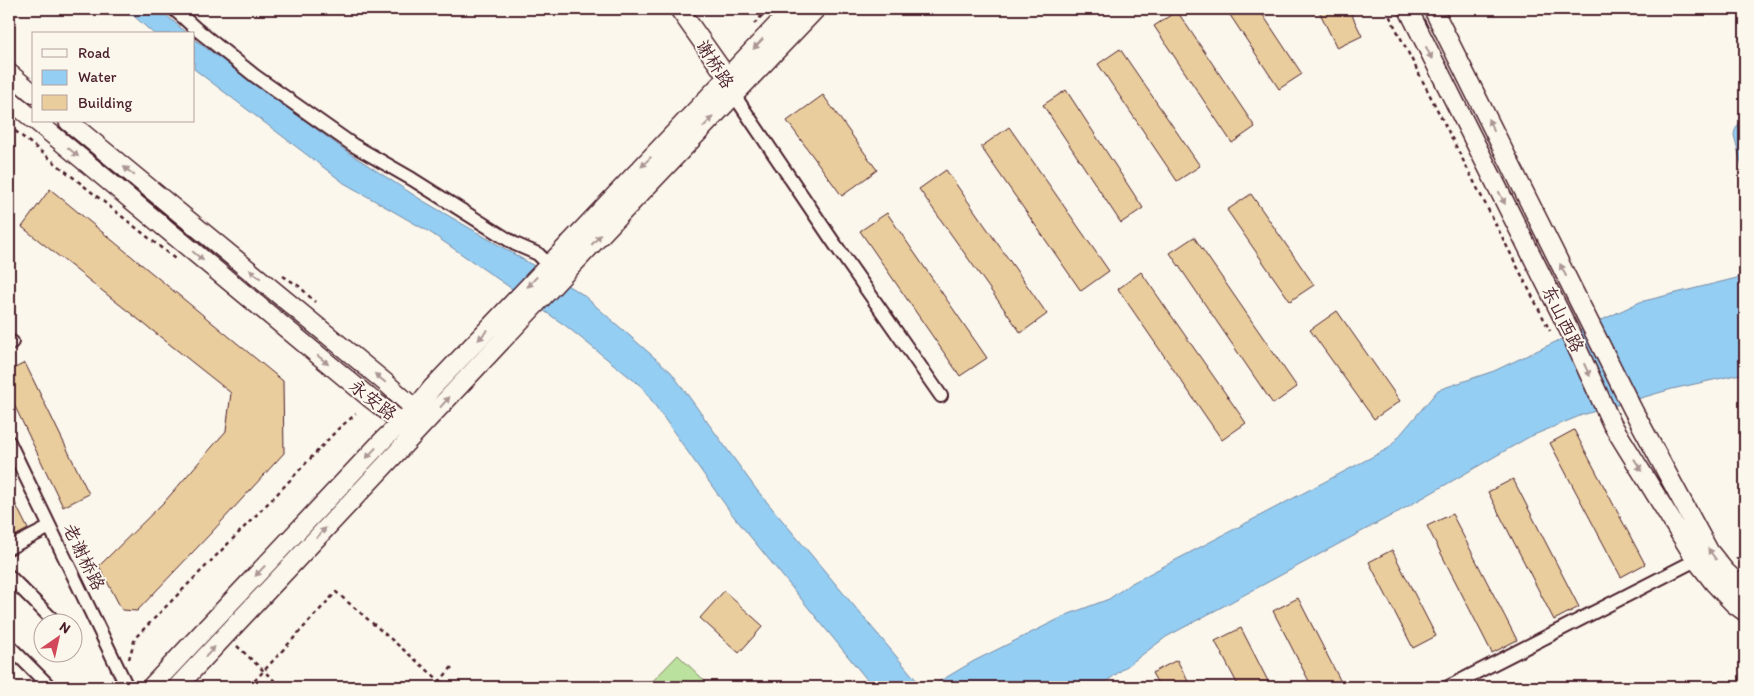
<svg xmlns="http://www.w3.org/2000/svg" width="1754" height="696" font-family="Itim,'LXGW WenKai TC',sans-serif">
	<rect width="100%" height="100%" fill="#fbf7ec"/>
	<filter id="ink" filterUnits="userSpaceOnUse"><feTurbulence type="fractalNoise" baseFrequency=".02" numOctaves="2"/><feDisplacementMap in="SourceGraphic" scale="10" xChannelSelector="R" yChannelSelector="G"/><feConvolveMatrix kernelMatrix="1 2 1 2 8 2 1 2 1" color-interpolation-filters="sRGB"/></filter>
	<g filter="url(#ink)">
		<path fill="#bae19d" stroke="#828064" d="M 678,655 L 711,687 L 647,687 Z"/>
		<path fill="#94cef3" stroke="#7688a3" d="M 126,9 L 159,9 L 188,34 L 154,34 Z
			M 194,39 L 349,153 L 420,199 L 582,294 L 671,372 L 756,489 L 922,687 L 873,687 L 731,513 L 642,387 L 566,326 L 431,233 L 344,183 L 194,69 Z
			M 1745,118 L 1745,178 L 1734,135 C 1735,127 1739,123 1745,118 Z
			M 1745,276 L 1745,373 L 1672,389 L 1582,415 L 1529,437 L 1398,512 L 1166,637 L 1099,687 L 930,687 L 974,661 L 1069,614 L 1109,599 L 1130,584 L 1389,448 L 1438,390 L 1494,371 L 1640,302 Z"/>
		<path fill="#e9cd9d" stroke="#4a1f2b" d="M 1226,9 L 1259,9 L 1302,74 L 1279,89 Z
			M 1318,9 L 1349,9 L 1362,36 L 1337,48 Z
			M 1177,11 L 1255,127 L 1232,143 L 1154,26 Z
			M 1120,49 L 1200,166 L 1177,181 L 1098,64 Z
			M 1066,90 L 1143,208 L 1121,223 L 1043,105 Z
			M 823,95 L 877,170 L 842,196 L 787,121 Z
			M 1009,127 L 1109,271 L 1081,291 L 981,147 Z
			M 946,170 L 1047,314 L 1021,333 L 919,189 Z
			M 50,189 L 283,381 L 284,453 L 211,533 L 137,611 L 122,610 L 99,566 L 166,500 L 226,431 L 231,393 L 22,227 Z
			M 1251,194 L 1314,285 L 1290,301 L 1227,210 Z
			M 887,213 L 987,358 L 960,376 L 860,231 Z
			M 1194,237 L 1297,387 L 1273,404 L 1170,253 Z
			M 1141,272 L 1246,423 L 1222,440 L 1118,289 Z
			M 1337,311 L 1400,401 L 1374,419 L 1310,330 Z
			M 25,363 L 89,494 L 63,507 L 9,394 L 9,371 Z
			M 1574,430 L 1645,564 L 1621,577 L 1550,443 Z
			M 1513,479 L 1579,607 L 1554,620 L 1488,492 Z
			M 9,491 L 28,529 L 9,539 Z
			M 1452,514 L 1517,640 L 1492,653 L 1427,526 Z
			M 1392,550 L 1436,636 L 1413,648 L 1369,562 Z
			M 724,591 L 763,626 L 739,653 L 700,618 Z
			M 1298,598 L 1341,682 L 1331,687 L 1312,687 L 1273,611 Z
			M 1241,628 L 1271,687 L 1239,687 L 1215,641 Z
			M 1177,660 L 1191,687 L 1160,687 L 1152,673 Z"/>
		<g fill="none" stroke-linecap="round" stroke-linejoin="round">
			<defs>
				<path id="street" d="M 174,9 L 195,28 L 255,76 L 353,145 L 412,179 L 515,244 L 538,254 L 549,265
					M 734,95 L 832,240 L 941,396
					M 9,344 L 12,342
					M 9,442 L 127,687
					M 9,548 L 50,527
					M 9,576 L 52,619
					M 9,646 L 47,684
					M 1448,687 L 1696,560"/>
				<path id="secondary" d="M 679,9 L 727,77 L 731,87
					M 1408,9 L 1567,326 L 1612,424 L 1696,560 L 1714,583 L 1734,604 L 1745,612
					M 1433,9 L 1633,410 L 1709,551 L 1725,571 L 1745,590
					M 9,73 L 34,94
					M 9,99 L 34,120
					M 36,121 L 371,399 L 401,422 L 412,424
					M 68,121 L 386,383 L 415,409 L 420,419
					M 151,687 L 384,439 L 415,409 L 432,388 L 792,9
					M 177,687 L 615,220 L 816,9"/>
			</defs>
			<use href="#street" stroke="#4a1f2b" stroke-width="16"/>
			<use href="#secondary" stroke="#4a1f2b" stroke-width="21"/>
			<path stroke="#4a1f2b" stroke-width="2.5" stroke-dasharray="4 4" stroke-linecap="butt" d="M 1386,9 L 1550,331
				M 754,24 L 768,9
				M 9,126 L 175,259
				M 283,276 L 299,286 L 315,302
				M 1736,558 L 1745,563
				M 237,646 L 281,687
				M 129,659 L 135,638 L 278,493 L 338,429 L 356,414
				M 440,681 L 447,687
				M 249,687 L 336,592 L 440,681 L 452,667"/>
			<use href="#street" stroke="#fbf7ec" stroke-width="12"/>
			<use href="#secondary" stroke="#fbf7ec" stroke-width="18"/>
		</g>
		<defs><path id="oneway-solid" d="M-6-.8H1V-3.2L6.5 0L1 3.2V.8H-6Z" transform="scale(1.25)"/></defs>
		<g fill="#ab9695">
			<use href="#oneway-solid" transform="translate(758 44) rotate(133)"/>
			<use href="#oneway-solid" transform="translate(1429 53) rotate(64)"/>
			<use href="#oneway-solid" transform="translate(708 122) rotate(-46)"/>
			<use href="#oneway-solid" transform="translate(1491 125) rotate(-116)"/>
			<use href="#oneway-solid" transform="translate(73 152) rotate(40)"/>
			<use href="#oneway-solid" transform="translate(646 162) rotate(134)"/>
			<use href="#oneway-solid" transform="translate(129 171) rotate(-141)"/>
			<use href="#oneway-solid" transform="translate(1502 198) rotate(63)"/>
			<use href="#oneway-solid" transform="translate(596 240) rotate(-47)"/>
			<use href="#oneway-solid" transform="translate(198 256) rotate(40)"/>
			<use href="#oneway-solid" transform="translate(1563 270) rotate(-116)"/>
			<use href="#oneway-solid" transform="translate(255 274) rotate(-140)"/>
			<use href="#oneway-solid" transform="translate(532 282) rotate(133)"/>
			<use href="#oneway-solid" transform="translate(483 335) rotate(133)"/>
			<use href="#oneway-solid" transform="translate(323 360) rotate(40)"/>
			<use href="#oneway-solid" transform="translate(1587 370) rotate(65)"/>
			<use href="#oneway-solid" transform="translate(380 378) rotate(-140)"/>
			<use href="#oneway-solid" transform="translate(445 402) rotate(-48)"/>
			<use href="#oneway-solid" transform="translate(371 453) rotate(133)"/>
			<use href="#oneway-solid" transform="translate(1638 465) rotate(58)"/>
			<use href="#oneway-solid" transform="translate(321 533) rotate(-47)"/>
			<use href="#oneway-solid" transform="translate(1712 554) rotate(-125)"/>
			<use href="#oneway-solid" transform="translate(260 571) rotate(133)"/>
			<use href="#oneway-solid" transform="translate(210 652) rotate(-47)"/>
		</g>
	</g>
	<g text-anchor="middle" stroke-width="4" stroke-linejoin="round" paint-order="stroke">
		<g font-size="18" fill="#4a1f2b" stroke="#fbf7ec">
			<text transform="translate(715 64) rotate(58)" y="6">谢桥路</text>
			<text transform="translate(1563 319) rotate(64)" y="6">东山西路</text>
			<text transform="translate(373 400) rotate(38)" y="6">永安路</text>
			<text transform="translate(84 557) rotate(64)" y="6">老谢桥路</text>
		</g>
	</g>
	<rect width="1754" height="696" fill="none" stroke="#fbf7ec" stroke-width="30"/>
	<rect x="15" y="15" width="1724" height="666" fill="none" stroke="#4a1f2b" stroke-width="2" filter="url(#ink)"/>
	<rect x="32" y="32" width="162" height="90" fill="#fbf7ec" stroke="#b4a19f"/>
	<rect x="42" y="49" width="25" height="8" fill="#fbf7ec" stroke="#b4a19f"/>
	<text x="78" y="58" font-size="15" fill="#4a1f2b">Road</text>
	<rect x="42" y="70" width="25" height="15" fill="#94cef3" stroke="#b4a19f"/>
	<text x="78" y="82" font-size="15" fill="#4a1f2b">Water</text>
	<rect x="42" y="95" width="25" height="15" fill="#e9cd9d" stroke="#b4a19f"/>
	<text x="78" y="108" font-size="15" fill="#4a1f2b">Building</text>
	<g transform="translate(58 638) rotate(34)"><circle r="24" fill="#fbf7ec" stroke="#b4a19f"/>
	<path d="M0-4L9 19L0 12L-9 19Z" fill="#d1495b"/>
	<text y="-8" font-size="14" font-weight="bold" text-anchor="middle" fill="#4a1f2b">N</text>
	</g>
</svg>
